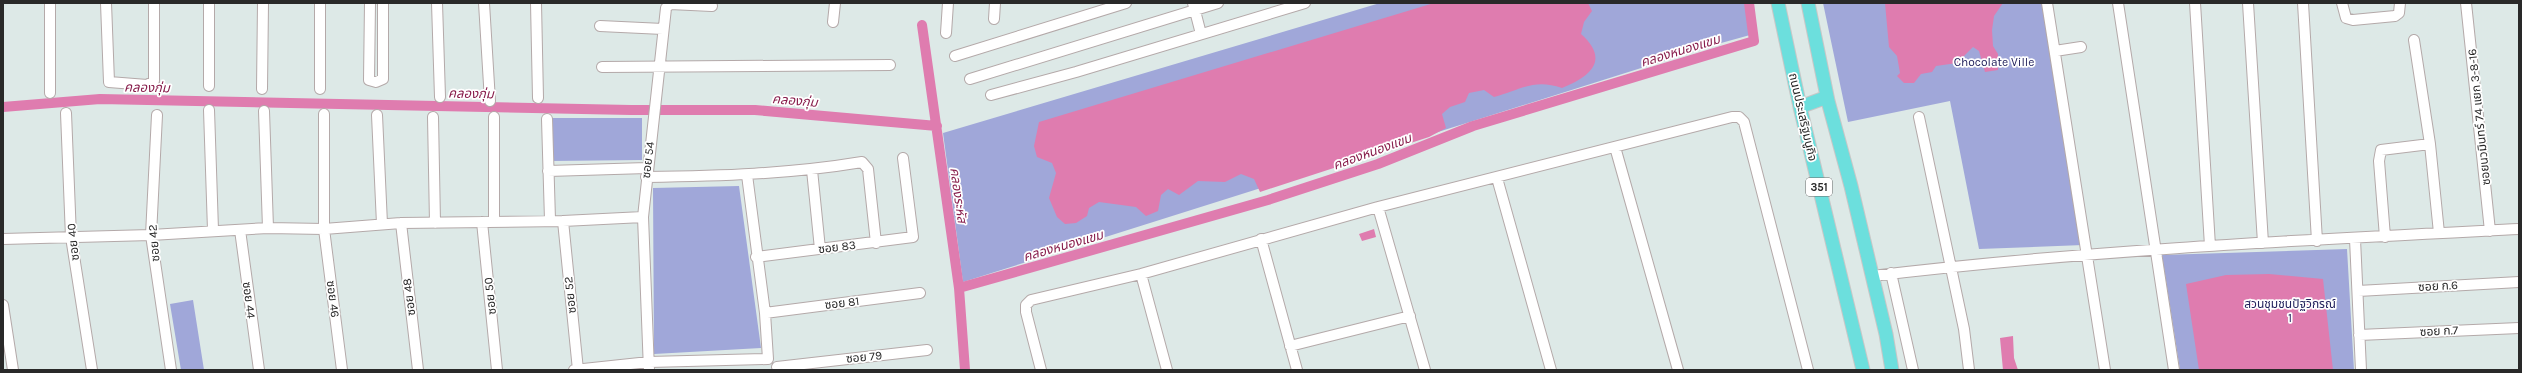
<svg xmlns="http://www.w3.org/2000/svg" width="2522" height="373" font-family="Karla,'Noto Sans Thai',sans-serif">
	<rect width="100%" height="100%" fill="#dde9e7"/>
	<path fill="#a0a7d9" d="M 1380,3 L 1745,3 L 1750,35 L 1714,45 L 963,282 L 943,133 Z
		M 1823,3 L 2044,3 L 2083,245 L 1979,249 L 1950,101 L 1848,122 Z
		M 551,118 L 642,118 L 642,160 L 551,161 Z
		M 739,186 L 761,348 L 654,354 L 653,188 Z
		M 2347,249 L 2354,370 L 2180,370 L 2162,255 Z
		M 193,300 L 204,370 L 181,370 L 170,304 Z"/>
	<path fill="#df7caf" d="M 1434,3 L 1588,3 L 1592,11 L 1584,22 L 1581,34 C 1610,60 1591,76 1562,88 C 1534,78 1520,90 1494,97 L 1484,90 L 1469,93 L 1465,102 L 1450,107 L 1442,114 L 1446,128 L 1429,137 L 1260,192 L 1254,179 L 1241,174 L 1225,182 L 1198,181 L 1179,195 L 1168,189 L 1161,195 L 1158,211 L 1146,216 L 1136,207 L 1099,202 L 1089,208 L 1087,216 L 1076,223 L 1065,224 L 1057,217 L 1049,198 L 1056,173 L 1052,163 L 1037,157 L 1034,146 L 1039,122 Z
		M 1885,3 L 2003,3 L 1994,16 L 1992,30 L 1993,46 L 1998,54 L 1998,70 L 1985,72 L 1979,51 L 1973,47 L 1957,63 L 1936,66 L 1932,72 L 1921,74 L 1914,83 L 1904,83 L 1897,76 L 1900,73 L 1897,56 L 1889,47 Z
		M 1374,229 L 1376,237 L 1362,241 L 1359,234 Z
		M 2269,274 L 2323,279 L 2333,370 L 2199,370 L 2186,284 L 2226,275 Z
		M 2013,336 L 2014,358 L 2018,370 L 2003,370 L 2000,338 Z"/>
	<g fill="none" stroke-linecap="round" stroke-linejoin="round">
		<path stroke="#df7caf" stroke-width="10" d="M 922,25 L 959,288 L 965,370
			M 3,107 L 100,99 L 631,110 L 755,110 L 937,126
			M 959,288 L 1268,200 L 1378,164 L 1473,126 L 1754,41 L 1749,3"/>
		<defs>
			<path id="minor" d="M 50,3 L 50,93
				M 106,3 L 109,82 L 147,85 L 154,81 L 154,3
				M 320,3 L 320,89
				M 370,3 L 369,80 L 376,82 L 383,79 L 383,3
				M 437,3 L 440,97
				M 484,3 L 490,101
				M 536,3 L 538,98
				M 1193,3 L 1201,34
				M 2047,3 L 2105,370
				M 2118,3 L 2174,370
				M 2195,3 L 2210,246
				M 2248,3 L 2263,243
				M 2303,3 L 2317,241
				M 2342,3 L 2346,18 L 2353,20 L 2395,16 L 2399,13 L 2400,3
				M 2466,3 L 2490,231
				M 994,19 L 995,3
				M 833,22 L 835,3
				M 600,26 L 663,29
				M 946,33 L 948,3
				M 2414,40 L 2430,144 L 2439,233
				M 2055,51 L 2081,47
				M 955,56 L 1126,3
				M 602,67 L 890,65
				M 970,79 L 1218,3
				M 209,86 L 209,3
				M 262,89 L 263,3
				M 991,95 L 1076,72 L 1305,3
				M 209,110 L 213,230
				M 264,111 L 268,228
				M 66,113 L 71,237 L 92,370
				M 324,114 L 324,229 L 342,370
				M 157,115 L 151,235 L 171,370
				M 377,115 L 382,224
				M 433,117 L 435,223
				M 494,117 L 494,221
				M 1919,117 L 1964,329 L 1969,370
				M 547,119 L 550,220
				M 1615,147 L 1678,370
				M 812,170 L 820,249
				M 548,171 L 647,168
				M 747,175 L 765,313 L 768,359
				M 646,177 C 719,176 790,174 862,162 L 868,169 L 876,243
				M 1497,178 L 1551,370
				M 1378,207 L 1425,370
				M 563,221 L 578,370
				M 482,222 L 497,370
				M 401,223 L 418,370
				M 240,230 L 259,370
				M 2385,237 L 2379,161 L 2381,150 L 2430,144
				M 3,239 L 151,235 L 268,228 L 324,229 L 401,223 L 563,221 L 643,217
				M 1261,239 L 1297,370
				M 2355,239 L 2361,370
				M 756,257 L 913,237 L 903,158
				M 1891,273 L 1913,370
				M 1141,274 L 1167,370
				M 1872,276 C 2087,250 2303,240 2519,229
				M 2358,291 L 2519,282
				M 3,305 L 13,370
				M 765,313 L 920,293
				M 2359,335 L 2519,328
				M 1290,346 L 1410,316
				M 777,367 L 927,350
				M 574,370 L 649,362 L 768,359
				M 649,370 L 643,217 L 666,8 L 670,4 L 712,6
				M 1041,370 L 1026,312 L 1026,305 L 1031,300 L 1141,274 L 1378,207 L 1732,117 L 1739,117 L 1744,122 L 1808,370"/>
			<path id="major" d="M 1778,3 L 1800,107 L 1863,370
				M 1808,3 L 1828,101 L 1851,186 L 1886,334 L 1892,370
				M 1800,107 L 1827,97"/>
		</defs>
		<use href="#minor" stroke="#b4a9a9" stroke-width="12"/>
		<use href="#major" stroke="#c7c7c7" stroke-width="15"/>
		<use href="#minor" stroke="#fff" stroke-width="10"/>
		<use href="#major" stroke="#6cdfdd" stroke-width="13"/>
	</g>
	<g text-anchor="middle" stroke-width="3.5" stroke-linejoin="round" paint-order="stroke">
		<rect fill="#fff" stroke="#696969" stroke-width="1" x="1806" y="178" width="26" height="18" rx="3"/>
		<g font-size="11" font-weight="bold" fill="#292929">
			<text x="1819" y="191">351</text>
		</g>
		<g font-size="12" fill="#23225d" stroke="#fff">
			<text x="1994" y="66">Chocolate Ville</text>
			<text x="2290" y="308">สวนชุมชนปัฐวิกรณ์<tspan x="2290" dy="14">1</tspan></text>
		</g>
		<g font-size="12" fill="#292929" stroke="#fff">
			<text transform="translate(1803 117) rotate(77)" y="4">ถนนประเสริฐมนูกิจ</text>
			<text transform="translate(2479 117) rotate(-96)" y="4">ซอยนวมินทร์ 74 แยก 3-8-16</text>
			<text transform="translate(648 160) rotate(-83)" y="4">ซอย 54</text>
			<text transform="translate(73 242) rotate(-96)" y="4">ซอย 40</text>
			<text transform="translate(154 243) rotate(-95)" y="4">ซอย 42</text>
			<text transform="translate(837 247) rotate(-7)" y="4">ซอย 83</text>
			<text transform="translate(2438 286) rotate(-3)" y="4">ซอย ก.6</text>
			<text transform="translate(570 295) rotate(-96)" y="4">ซอย 52</text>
			<text transform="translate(490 296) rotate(-96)" y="4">ซอย 50</text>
			<text transform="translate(409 297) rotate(-97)" y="4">ซอย 48</text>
			<text transform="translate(333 299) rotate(83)" y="4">ซอย 46</text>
			<text transform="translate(249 300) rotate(83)" y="4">ซอย 44</text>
			<text transform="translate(842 303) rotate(-7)" y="4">ซอย 81</text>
			<text transform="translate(2439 331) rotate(-3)" y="4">ซอย ก.7</text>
			<text transform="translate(864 357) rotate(-6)" y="4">ซอย 79</text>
		</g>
		<g font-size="13" font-style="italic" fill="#881e4c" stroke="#fff">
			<text transform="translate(1680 50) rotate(-17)" y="5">คลองหนองแขม</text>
			<text transform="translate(147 87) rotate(1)" y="5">คลองกุ่ม</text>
			<text transform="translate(471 93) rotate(1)" y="5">คลองกุ่ม</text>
			<text transform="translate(795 100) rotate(5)" y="5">คลองกุ่ม</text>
			<text transform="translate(1372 151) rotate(-20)" y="5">คลองหนองแขม</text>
			<text transform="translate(959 195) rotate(82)" y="5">คลองระหัส</text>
			<text transform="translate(1063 245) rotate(-16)" y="5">คลองหนองแขม</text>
		</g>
	</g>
	<rect width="2522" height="373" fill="none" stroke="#292929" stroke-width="8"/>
</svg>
